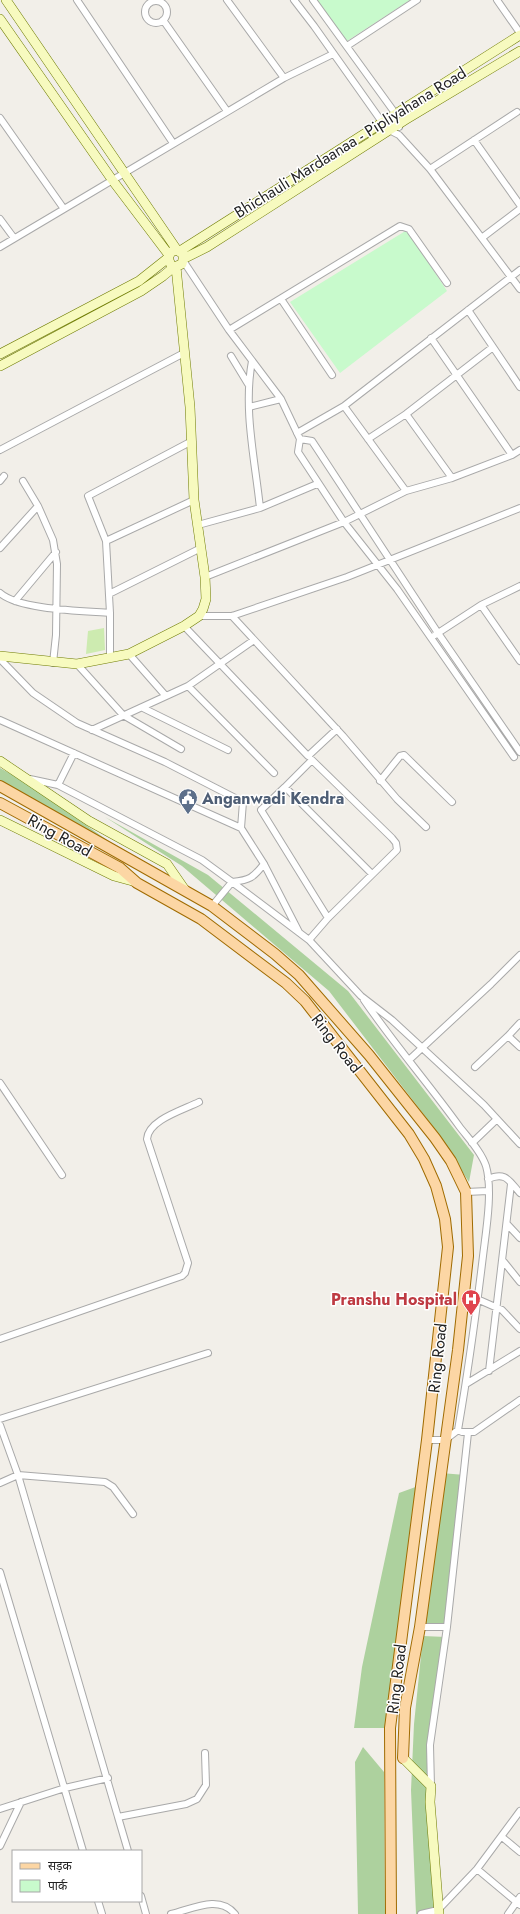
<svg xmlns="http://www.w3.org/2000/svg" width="520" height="1914" font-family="Jost,'Noto Sans Devanagari',sans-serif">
	<rect width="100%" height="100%" fill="#f2efe9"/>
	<path fill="#cdebb0" d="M 104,628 L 105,650 L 86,654 L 88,631 Z"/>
	<path fill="#add19e" d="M 0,768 L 20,779 L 110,842 L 0,782 Z
		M 105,817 L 208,875 L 348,991 L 474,1155 L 469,1182 L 431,1124 L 329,991 L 182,866 Z
		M 441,1473 L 465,1475 L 447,1627 L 420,1627 Z
		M 421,1485 L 390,1728 L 354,1728 L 362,1667 L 399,1493 Z
		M 423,1636 L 446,1637 L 430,1745 L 439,1914 L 416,1914 L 411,1790 L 414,1724 Z
		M 363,1747 L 384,1772 L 385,1914 L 358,1914 L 355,1762 Z"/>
	<path fill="#c8facc" d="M 316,0 L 410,0 L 347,41 Z
		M 407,230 L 447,291 L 340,373 L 290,302 Z"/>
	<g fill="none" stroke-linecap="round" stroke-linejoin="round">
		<defs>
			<path id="street" d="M 77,0 L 173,143
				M 227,0 L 284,78
				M 294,0 L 314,26 L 382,122 L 389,130 L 399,135 L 430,169 L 520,289
				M 313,0 L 395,113 L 399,127
				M 497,0 L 520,33
				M145 12a11 11 0 1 1 22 0a11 11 0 1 1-22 0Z
				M 163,20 L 227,111
				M 347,46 L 417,0
				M 0,118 L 64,209 L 284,78 L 333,54
				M 474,140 L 520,205
				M 430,169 L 517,112
				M 0,219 L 14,238
				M 483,237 L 520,209
				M 0,247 L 64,209
				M 184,262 L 229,330 L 281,399 L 300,439 L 298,452 L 344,522 L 397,589 L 514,757
				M 281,299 L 332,375
				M 468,310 L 520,387
				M 229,330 L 400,226 L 409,229 L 447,283
				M 431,338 L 512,455
				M 231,356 L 248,384
				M 252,361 C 243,409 255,460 260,508
				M 344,406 L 406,491
				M 249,407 L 281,399
				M 406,414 L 452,478
				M 297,433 L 344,406 L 520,270
				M 300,439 L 312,441 L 438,633 L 520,752
				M 368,439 L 406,414 L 493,347
				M 0,450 L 184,353
				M 0,481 L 4,476
				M 23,481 L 38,506
				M 198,525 L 260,508 L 317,484
				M 106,541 L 194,500
				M 0,548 L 38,506 L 53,540 L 57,564 L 56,635 L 53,663
				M 205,577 L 344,522 L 406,491 L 452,478 L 512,455 L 520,450
				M 520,586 L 481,605 L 520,661
				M 0,593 C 19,610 84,611 110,613 L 110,658
				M 109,594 L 201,548
				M 15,601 L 56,552
				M 110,613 L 106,541 L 88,496 L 192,441
				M 199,616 L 232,616 L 347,577 L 520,508
				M 232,616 L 343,736 L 397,799 L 426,827
				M 184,626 L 308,756 L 337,729
				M 435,635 L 481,605
				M 129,654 L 165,695
				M 0,659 L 33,693 L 77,723 L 165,762 L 243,802 L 241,828
				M 77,664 L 123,715 L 181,749
				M 188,686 L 274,773
				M 143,708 L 228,750
				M 0,720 L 241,828 L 264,864 L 299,932
				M 92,730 L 188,686 L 254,640
				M 30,779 L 58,785 L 202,860 L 232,882 L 309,940 L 361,996 L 392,1020 L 484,1105 L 520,1144
				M 380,781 L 400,756 L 404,755 L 452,802
				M 58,785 L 74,753
				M 285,787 L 261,810 L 328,918
				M 212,906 L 232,882 C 250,880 253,878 264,864
				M 309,940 L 328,918 L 397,850 L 396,843 L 392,838 L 312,760 L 285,787 L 372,874
				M 364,1000 C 394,1044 428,1083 459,1126 C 468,1138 481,1151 486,1166 C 493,1190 486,1231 483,1256 C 476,1314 468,1372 458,1430
				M 520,1023 L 508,1036 L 520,1047
				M 409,1060 L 491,984 L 520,955
				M 475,1067 L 508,1036
				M 0,1083 L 62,1175
				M 472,1143 L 497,1119
				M 488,1179 C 506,1171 509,1181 520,1193
				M 466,1192 L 488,1191
				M 507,1224 L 520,1238
				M 504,1262 L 520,1282
				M 477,1299 L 502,1310 L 520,1329
				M 0,1339 L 182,1276 L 185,1273 L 188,1263 L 147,1139 C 148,1120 183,1110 199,1102
				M 489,1371 L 511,1184
				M 466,1384 L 520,1351
				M 0,1419 L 208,1353
				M 0,1425 L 18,1475 L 118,1817 L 186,1804 L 197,1799 L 206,1785 L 205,1753
				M 427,1440 L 445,1440 L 458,1430 L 462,1432 L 474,1432 L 520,1400
				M 0,1483 L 18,1475 L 105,1482 L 113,1487 L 133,1514
				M 0,1572 L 83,1851
				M 420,1627 L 447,1627
				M 431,1786 L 430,1745 L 447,1627 L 468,1433
				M 0,1809 L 65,1788 L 108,1778
				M 118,1817 L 128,1851
				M 502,1837 L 520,1852
				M 0,1846 L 21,1802
				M 477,1869 L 520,1905
				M 141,1896 L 146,1914
				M 98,1901 L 102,1914
				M 171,1914 C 192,1909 219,1894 235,1914
				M 421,1914 L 438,1910 L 477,1869 L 520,1811
				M 508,1914 L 520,1897"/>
			<path id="secondary" d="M 6,0 L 177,250
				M 0,19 L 113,181 L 169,255
				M 180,251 L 520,35
				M 185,258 L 207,247 L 405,120 L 520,51
				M 0,354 L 139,281 L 168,258
				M 0,366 L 141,291 L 163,276 L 174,267 L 182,264 L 184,255 L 177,250 L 171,252 L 168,258 L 171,265 L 174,267
				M 0,656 L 77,664 L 129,654 L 184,626 L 199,616 L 203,609 L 206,599 L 205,577 L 194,500 L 190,407 L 176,267
				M 0,761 L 89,821 L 167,864 L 185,890
				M 0,820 L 114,876 L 136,882
				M 403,1758 L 431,1786 L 430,1802 L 439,1914"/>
			<path id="primary" d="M 0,786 L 212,906 L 275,954 L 299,975 L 369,1055 L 435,1138 L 451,1161 L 466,1192 L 468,1256 L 458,1350 L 420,1627 L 405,1708 L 403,1758
				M 0,803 L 120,868 L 137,883 L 201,919 L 286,983 L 305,1001 L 409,1134 L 424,1159 L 436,1186 L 445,1219 L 448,1247 L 427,1440 L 390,1728 L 391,1914"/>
		</defs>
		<use href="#street" stroke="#a9a9a9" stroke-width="8"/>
		<use href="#secondary" stroke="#707d05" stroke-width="10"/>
		<use href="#primary" stroke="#a06b00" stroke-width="12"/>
		<use href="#street" stroke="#fff" stroke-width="6"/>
		<use href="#secondary" stroke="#f7fabf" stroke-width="9"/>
		<use href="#primary" stroke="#fcd6a4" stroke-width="10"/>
	</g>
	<defs>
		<symbol id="civic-pin" viewBox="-11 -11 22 30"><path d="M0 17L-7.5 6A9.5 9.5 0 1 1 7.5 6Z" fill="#5c6f8a" stroke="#fff"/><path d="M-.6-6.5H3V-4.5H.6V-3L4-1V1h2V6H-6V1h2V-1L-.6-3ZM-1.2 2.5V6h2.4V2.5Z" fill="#fff"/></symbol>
		<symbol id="hospital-pin" viewBox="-11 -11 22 30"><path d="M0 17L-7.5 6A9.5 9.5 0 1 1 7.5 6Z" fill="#e0444e" stroke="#fff"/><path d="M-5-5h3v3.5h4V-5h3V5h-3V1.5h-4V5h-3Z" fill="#fff"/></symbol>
	</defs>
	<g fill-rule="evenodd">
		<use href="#civic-pin" x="177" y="787" width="22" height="30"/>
		<use href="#hospital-pin" x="460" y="1288" width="22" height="30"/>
	</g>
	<g text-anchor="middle" stroke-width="3" stroke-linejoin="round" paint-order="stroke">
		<g font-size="16" fill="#222" stroke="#fff">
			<text transform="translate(350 142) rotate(-32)" y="6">Bhichauli Mardaanaa - Pipliyahana Road</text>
			<text transform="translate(60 835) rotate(29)" y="6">Ring Road</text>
			<text transform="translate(337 1043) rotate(52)" y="6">Ring Road</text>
			<text transform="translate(437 1358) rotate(-84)" y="6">Ring Road</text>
			<text transform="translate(396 1679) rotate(-83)" y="6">Ring Road</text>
		</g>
		<g font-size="16" font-weight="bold" fill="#4e5e75" stroke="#fff" text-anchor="start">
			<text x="202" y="804">Anganwadi Kendra</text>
		</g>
		<g font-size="16" font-weight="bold" fill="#be3a42" stroke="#fff" text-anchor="end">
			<text x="457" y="1305">Pranshu Hospital</text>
		</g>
	</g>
	<rect x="12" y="1850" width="130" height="52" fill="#ffffff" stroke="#a7a7a7"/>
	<rect x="20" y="1863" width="20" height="6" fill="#fcd6a4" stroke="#a7a7a7"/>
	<text x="48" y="1870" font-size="12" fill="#222222">सड़क</text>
	<rect x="20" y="1880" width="20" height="12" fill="#c8facc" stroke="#a7a7a7"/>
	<text x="48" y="1890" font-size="12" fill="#222222">पार्क</text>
</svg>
